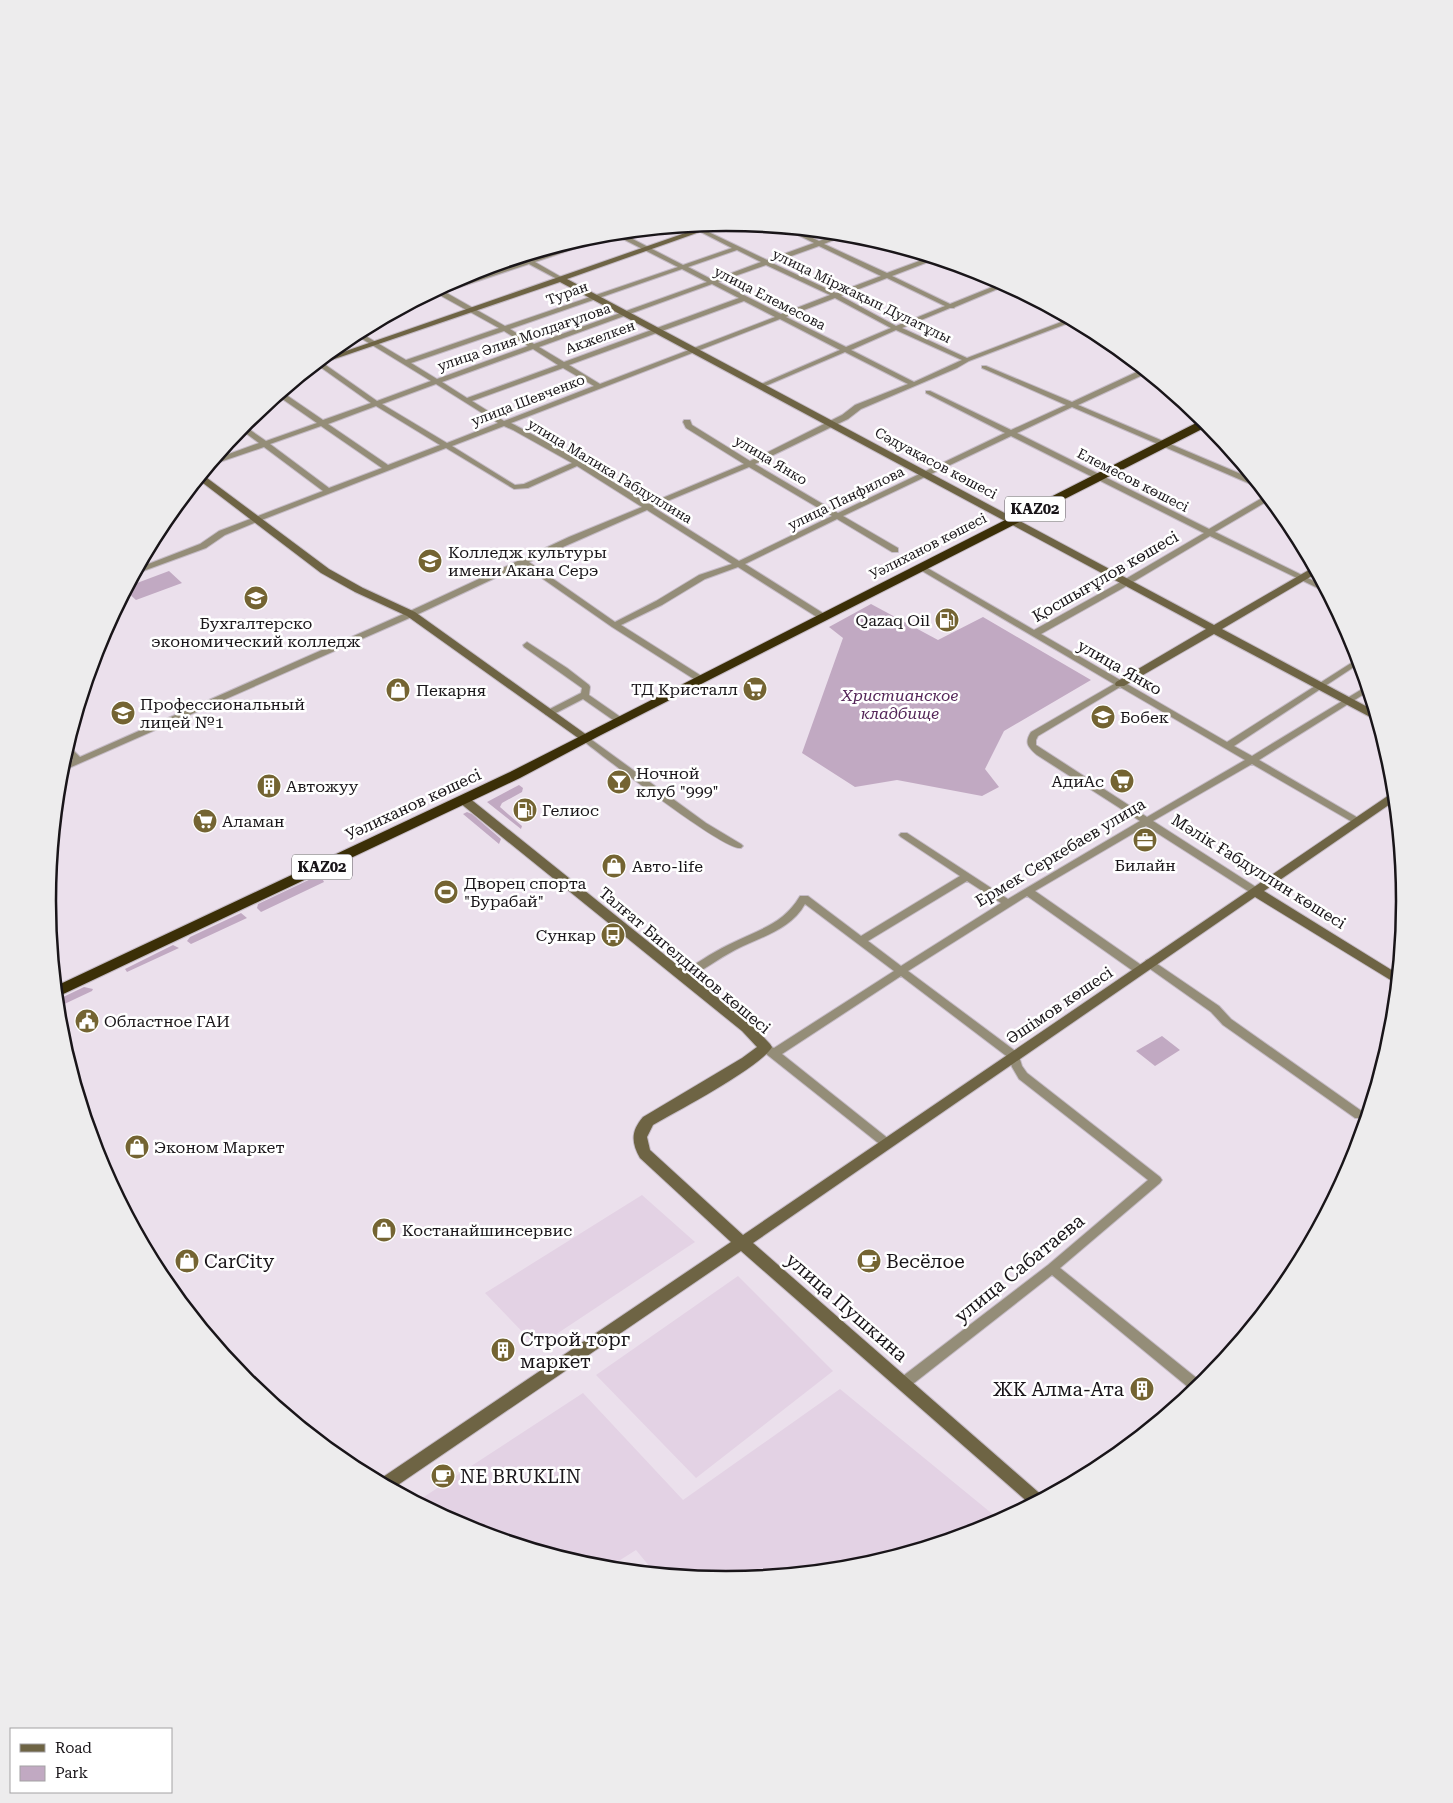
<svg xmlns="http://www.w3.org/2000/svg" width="1453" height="1803" font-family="'Roboto Serif',serif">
	<rect width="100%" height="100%" fill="#ebe0ec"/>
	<path fill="#e3d2e4" d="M 642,1195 L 695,1242 L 537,1347 L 485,1293 Z
		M 738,1276 L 833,1371 L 696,1478 L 596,1375 Z
		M 840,1389 L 1001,1521 L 986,1529 L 859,1568 L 726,1580 L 655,1573 L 636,1550 L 606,1569 L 594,1567 L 466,1529 L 416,1502 L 583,1393 L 683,1500 Z"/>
	<path fill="#c1a9c2" d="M 169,571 L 182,583 L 136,600 L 126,591 L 129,586 Z
		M 871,604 L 938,640 L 983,617 L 1091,680 L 1004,731 L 985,769 L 999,787 L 982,796 L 897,780 L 855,787 L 802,753 L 843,638 L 829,627 Z
		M 519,785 L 523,788 L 522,792 L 502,803 L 500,807 L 522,826 L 521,829 L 487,802 Z
		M 467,812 L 472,814 L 501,839 L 499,844 L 463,814 Z
		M 326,875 L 329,877 L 323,880 L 324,882 L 261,912 L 257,908 L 258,904 L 317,876 Z
		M 241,913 L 247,918 L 191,944 L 187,941 L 190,937 Z
		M 173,945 L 179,948 L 127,972 L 125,969 Z
		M 84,987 L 93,989 L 92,991 L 58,1007 L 57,1000 Z
		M 1162,1036 L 1180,1050 L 1155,1066 L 1136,1051 Z"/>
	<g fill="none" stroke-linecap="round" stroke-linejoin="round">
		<defs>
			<path id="street" d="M 689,226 L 696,226 L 767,260 L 814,243 L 784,228 L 794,229 L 819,241 L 840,234 L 848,234 L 824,244 L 887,273 L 930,257 L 936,259 L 892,276 L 950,304 L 1002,283 L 1007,285 L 955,307 L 954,308 L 950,308 L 902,328 L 967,358 L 1069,319 L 1074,321 L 969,361 L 957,368 L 861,409 L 848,419 L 755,464 L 838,513 L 1005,433 L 926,393 L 926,391 L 930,391 L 1011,430 L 1066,405 L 982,368 L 982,366 L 986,366 L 1072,402 L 1143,369 L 1147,373 L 1078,405 L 1255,480 L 1260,486 L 1255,486 L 1072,407 L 1017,433 L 1209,529 L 1267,495 L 1271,499 L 1215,532 L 1324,586 L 1328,593 L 1210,536 L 1123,588 L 1041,634 L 1227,742 L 1359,658 L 1360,663 L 1234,746 L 1252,756 L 1367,686 L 1369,691 L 1259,760 L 1360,819 L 1362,821 L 1360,823 L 1354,823 L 1252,764 L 1153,821 L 1259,889 L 1260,891 L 1259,893 L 1251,893 L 1146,826 L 1035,891 L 1144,967 L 1145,970 L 1144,973 L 1136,973 L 1027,896 L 908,971 L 1018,1053 L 1022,1066 L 1027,1073 L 1160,1177 L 1162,1180 L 1160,1183 L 1060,1268 L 1204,1384 L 1194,1392 L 1052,1275 L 909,1387 L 904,1388 L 899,1387 L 898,1383 L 899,1379 L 1048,1265 L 1148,1180 L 1019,1079 L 1012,1067 L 1009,1058 L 901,976 L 782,1054 L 890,1140 L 892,1143 L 890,1146 L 886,1147 L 882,1146 L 765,1053 L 764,1050 L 765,1047 L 769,1046 L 774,1048 L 894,971 L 805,904 C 791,930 760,937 735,950 C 718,959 703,970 686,980 L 682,981 L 677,977 L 678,974 C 695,965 711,953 728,945 C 757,930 783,925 800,896 L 808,896 L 861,936 L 960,876 L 901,837 L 899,835 L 901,833 L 907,833 L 1008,899 L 1140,821 L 1037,755 C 1028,747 1024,743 1031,732 L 1114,684 L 917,568 L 918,566 L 924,566 L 1034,630 L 1117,584 L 1204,533 L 1011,436 L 843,516 L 898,548 L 898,552 L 892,552 L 837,519 L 745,564 L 826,615 L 826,619 L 820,619 L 738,567 L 705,579 L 662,605 L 621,625 L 703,677 L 704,679 L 703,681 L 697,681 L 612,627 L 523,565 L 414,616 L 60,772 L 62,765 L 73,760 L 65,753 L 67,746 L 70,747 L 80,757 L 408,612 L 569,537 L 642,507 L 577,466 L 528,488 L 514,489 L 446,448 L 259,521 L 225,535 L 206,548 L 135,574 L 138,568 L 200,544 L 219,531 L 323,491 L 264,447 L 211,465 L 215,459 L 259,443 L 240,429 L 243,425 L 266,441 L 317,423 L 278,396 L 282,392 L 323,420 L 371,403 L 316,364 L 320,361 L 377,401 L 431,381 L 354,334 L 359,332 L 406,360 L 499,328 L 434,292 L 524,262 L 524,259 L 530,260 L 606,234 L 621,233 L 683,265 L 732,248 ZM 615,235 L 678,267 L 505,326 L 445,292 L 529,264 L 559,280 L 563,280 L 563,278 L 535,262 ZM 819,246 L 881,276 L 836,293 L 772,263 ZM 737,250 L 761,262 L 713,280 L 688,267 ZM 766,265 L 830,295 L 781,314 L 718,282 ZM 682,269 L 707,282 L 534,344 L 510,329 ZM 887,278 L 945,306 L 896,326 L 841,296 ZM 712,284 L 739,298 L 564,362 L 539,347 ZM 835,298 L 891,328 L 846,347 L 786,317 ZM 744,301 L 775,317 L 600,384 L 569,365 ZM 780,319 L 840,350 L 759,385 L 759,387 L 763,387 L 845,352 L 908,384 L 855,405 L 842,415 L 750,461 L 692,425 L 690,420 L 684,420 L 683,422 L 686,428 L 744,464 L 648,504 L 569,454 L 511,423 ZM 896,330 L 962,360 L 914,382 L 851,350 ZM 504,331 L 528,346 L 437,379 L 411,363 ZM 533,349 L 558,365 L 467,398 L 442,382 ZM 563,368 L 594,386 L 504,421 L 472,401 ZM 436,384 L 498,423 L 447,443 L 382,404 ZM 376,406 L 440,445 L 388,465 L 328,424 ZM 321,426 L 382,468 L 329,488 L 270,444 ZM 504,426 L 513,430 L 572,463 L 524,484 L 515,485 L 452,446 ZM 749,467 L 832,516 L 739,561 L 653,507 ZM 647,510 L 732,564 L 699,575 L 656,601 L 615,622 L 529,562 ZM 1120,687 L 1245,760 L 1147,817 L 1036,745 L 1036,740 L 1038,736 ZM 967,881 L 1001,903 L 901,966 L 868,941 Z
				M 527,642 L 567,668 L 589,685 L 590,687 L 589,695 L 622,718 L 623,720 L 622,722 L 616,722 L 583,699 L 552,715 L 546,715 L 545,713 L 546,711 L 581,693 L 582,688 L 524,647 L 523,645 Z
				M 585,735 L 706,823 L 741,844 L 743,846 L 741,848 C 725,852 603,756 582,740 L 580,738 L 582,736 Z
				M 1150,959 L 1219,1006 L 1231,1019 L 1363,1112 L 1365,1115 L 1363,1118 L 1355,1118 L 1223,1025 L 1211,1012 L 1146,966 L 1145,963 L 1146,960 Z"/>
			<path id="secondary" d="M 725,223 L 567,279 L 1214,625 L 1314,567 L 1317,573 L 1222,629 L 1375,711 L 1377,719 L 1372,718 L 1214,634 L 1124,686 L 1116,686 L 1115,684 L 1116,682 L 1206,629 L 560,282 L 314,366 L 323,359 L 711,224 Z
				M 947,263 L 974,270 L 1053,310 L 1047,310 Z
				M 203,475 L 329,569 L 363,588 L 415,612 L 591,738 L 589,740 L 581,740 L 407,616 L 355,592 L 321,573 L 199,480 Z
				M 1395,791 L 1396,800 L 1264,891 L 1398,974 L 1397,984 L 1255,897 L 753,1243 L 1045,1498 L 1031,1505 L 741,1251 L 392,1489 L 377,1481 L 731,1242 L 640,1158 C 631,1142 631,1131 643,1117 L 742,1058 L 757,1047 L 742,1031 L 460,803 L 458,800 L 460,797 L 468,797 L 752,1025 L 770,1044 L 772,1047 C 761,1067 677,1111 653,1125 L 647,1137 L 650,1150 L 743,1235 Z"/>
			<path id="highway" d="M 1204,419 L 1210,425 L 599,736 L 520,778 L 57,997 L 56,986 L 510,772 Z"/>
		</defs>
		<use href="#street" stroke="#c5bbc6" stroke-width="2"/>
		<use href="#secondary" stroke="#c5bbc6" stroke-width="2"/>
		<use href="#highway" stroke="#c5bbc6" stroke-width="2"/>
		<use href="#street" fill="#948d78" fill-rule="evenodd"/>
		<use href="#secondary" fill="#6e6444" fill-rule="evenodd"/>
		<use href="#highway" fill="#3b2f07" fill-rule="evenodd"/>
	</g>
	<defs>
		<symbol id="university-disc" viewBox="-11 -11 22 22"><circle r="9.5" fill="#746432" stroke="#fff"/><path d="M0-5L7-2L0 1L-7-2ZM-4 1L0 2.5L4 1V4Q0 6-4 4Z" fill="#fff"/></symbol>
		<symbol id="fuel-disc" viewBox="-11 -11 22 22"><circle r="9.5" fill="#746432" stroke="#fff"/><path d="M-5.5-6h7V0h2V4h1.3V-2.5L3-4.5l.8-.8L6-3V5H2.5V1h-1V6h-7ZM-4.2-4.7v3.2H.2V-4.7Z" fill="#fff"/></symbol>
		<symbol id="supermarket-disc" viewBox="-11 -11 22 22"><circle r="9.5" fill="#746432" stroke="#fff"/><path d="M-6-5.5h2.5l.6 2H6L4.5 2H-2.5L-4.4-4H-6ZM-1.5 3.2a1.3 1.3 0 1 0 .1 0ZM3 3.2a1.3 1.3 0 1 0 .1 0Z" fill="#fff"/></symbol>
		<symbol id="shop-disc" viewBox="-11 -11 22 22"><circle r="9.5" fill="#746432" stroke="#fff"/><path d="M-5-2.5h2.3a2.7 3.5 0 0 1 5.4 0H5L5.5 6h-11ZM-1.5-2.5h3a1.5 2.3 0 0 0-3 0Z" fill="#fff"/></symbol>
		<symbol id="school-disc" viewBox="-11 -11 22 22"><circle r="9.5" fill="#746432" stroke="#fff"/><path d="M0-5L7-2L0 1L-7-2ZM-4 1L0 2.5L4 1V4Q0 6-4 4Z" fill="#fff"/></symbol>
		<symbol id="bar-disc" viewBox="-11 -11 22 22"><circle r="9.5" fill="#746432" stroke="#fff"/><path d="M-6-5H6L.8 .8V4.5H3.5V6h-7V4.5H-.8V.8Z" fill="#fff"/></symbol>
		<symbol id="building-disc" viewBox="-11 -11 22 22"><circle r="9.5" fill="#746432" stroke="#fff"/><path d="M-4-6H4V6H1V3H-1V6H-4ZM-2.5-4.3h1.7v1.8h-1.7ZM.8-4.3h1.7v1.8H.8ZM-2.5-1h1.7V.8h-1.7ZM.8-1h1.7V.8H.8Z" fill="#fff"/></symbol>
		<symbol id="office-disc" viewBox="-11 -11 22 22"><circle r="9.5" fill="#746432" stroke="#fff"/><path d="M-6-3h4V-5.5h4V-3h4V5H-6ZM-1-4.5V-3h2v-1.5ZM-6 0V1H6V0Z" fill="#fff"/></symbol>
		<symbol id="stadium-disc" viewBox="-11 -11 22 22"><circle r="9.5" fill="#746432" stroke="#fff"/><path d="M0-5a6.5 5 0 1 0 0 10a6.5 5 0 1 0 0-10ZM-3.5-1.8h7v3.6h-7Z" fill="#fff"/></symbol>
		<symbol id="bus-disc" viewBox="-11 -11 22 22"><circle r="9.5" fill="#746432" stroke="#fff"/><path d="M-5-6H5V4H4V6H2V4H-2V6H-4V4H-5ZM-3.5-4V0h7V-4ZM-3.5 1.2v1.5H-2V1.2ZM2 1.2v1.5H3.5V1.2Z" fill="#fff"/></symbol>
		<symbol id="civic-disc" viewBox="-11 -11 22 22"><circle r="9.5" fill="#746432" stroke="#fff"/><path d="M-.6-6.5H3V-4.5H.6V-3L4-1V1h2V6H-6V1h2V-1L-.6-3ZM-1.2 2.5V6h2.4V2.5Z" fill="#fff"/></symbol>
		<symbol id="cafe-disc" viewBox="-11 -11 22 22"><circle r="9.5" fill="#746432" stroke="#fff"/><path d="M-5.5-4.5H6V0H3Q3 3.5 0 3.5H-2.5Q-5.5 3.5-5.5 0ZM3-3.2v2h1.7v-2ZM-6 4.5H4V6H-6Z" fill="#fff"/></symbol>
	</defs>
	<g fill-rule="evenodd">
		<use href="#university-disc" x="416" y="547" width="28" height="28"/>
		<use href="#university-disc" x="242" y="584" width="28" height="28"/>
		<use href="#fuel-disc" x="933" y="606" width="28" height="28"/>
		<use href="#supermarket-disc" x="741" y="675" width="28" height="28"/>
		<use href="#shop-disc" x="384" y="676" width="28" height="28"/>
		<use href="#university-disc" x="109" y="699" width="28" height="28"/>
		<use href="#school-disc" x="1089" y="703" width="28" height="28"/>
		<use href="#supermarket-disc" x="1108" y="767" width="28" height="28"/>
		<use href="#bar-disc" x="605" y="768" width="28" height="28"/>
		<use href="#building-disc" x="255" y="772" width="28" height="28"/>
		<use href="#fuel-disc" x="511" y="796" width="28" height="28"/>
		<use href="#supermarket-disc" x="191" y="807" width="28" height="28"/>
		<use href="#office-disc" x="1131" y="826" width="28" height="28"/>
		<use href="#shop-disc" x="600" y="852" width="28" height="28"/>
		<use href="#stadium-disc" x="432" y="878" width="28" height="28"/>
		<use href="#bus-disc" x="599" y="921" width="28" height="28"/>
		<use href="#civic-disc" x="73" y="1007" width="28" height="28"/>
		<use href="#shop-disc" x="123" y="1133" width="28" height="28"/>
		<use href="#shop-disc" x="370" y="1216" width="28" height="28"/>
		<use href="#shop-disc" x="173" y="1247" width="28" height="28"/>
		<use href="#cafe-disc" x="855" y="1247" width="28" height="28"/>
		<use href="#building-disc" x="489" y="1336" width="28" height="28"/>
		<use href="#building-disc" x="1128" y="1375" width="28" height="28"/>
		<use href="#cafe-disc" x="429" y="1462" width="28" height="28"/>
	</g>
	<g text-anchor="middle" stroke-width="5" stroke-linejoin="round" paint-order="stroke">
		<g font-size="14" fill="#191519" stroke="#fff">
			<text transform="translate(567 293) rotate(-20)" y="5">Туран</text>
			<text transform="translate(862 296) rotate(26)" y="5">улица Міржақып Дулатұлы</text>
			<text transform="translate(770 298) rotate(27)" y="5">улица Елемесова</text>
			<text transform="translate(524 337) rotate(-19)" y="5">улица Әлия Молдағұлова</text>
			<text transform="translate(600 337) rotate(-20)" y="5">Акжелкен</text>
			<text transform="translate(528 400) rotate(-21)" y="5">улица Шевченко</text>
			<text transform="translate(771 460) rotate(31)" y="5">улица Янко</text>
			<text transform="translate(936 463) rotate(28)" y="5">Сәдуақасов көшесі</text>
			<text transform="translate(610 471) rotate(31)" y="5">улица Малика Габдуллина</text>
			<text transform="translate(1133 480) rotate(27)" y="5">Елемесов көшесі</text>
			<text transform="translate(846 498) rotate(-26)" y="5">улица Панфилова</text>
			<text transform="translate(928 546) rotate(-27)" y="5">Уәлиханов көшесі</text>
		</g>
		<g fill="#fff" stroke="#5e5b5e" stroke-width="1">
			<rect x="1005" y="496.5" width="60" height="25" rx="4"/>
			<rect x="292" y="854.5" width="60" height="25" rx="4"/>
		</g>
		<g font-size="15" font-weight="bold" fill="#191519">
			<text x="1035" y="514">KАZ02</text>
			<text x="322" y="872">KАZ02</text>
		</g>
		<g font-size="16" fill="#191519" stroke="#fff" text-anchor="start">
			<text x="448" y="558">Колледж культуры<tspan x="448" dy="18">имени Акана Серэ</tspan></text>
			<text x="930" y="626" text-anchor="end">Qazaq Oil</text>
			<text x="256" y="629" text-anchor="middle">Бухгалтерско<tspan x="256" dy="18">экономический колледж</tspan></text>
			<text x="738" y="695" text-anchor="end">ТД Кристалл</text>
			<text x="416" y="696">Пекарня</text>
			<text x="140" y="710">Профессиональный<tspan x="140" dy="18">лицей №1</tspan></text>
			<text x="1120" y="723">Бобек</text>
			<text x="636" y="779">Ночной<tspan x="636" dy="18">клуб "999"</tspan></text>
			<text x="1104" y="787" text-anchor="end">АдиАс</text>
			<text x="286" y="792">Автожуу</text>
			<text x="542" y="816">Гелиос</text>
			<text x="222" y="827">Аламан</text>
			<text x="1145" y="871" text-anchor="middle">Билайн</text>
			<text x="632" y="872">Авто-life</text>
			<text x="464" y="889">Дворец спорта<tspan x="464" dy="18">"Бурабай"</tspan></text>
			<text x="596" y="941" text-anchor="end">Сункар</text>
			<text x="104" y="1027">Областное ГАИ</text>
			<text x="154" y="1153">Эконом Маркет</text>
			<text x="402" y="1236">Костанайшинсервис</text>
		</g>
		<g font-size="16" fill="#191519" stroke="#fff">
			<text transform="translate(1105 576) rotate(-30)" y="6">Қосшығұлов көшесі</text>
			<text transform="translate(1120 667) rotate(30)" y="6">улица Янко</text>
			<text transform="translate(413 804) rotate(-25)" y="6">Уәлиханов көшесі</text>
			<text transform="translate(1060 852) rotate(-31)" y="6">Ермек Серкебаев улица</text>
			<text transform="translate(1259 871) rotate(32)" y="6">Мәлік Ғабдуллин көшесі</text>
			<text transform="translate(685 960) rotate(40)" y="6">Талғат Бигелдинов көшесі</text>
			<text transform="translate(1059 1005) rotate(-34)" y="6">Әшімов көшесі</text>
		</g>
		<g font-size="16" font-style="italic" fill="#542558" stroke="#fff">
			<text x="900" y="701">Христианское<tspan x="900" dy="18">кладбище</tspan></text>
		</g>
		<g font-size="19" fill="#191519" stroke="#fff" text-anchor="start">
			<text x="204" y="1268">CarCity</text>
			<text x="886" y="1268">Весёлое</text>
			<text x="520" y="1346">Строй торг<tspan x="520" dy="22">маркет</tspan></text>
			<text x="1124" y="1396" text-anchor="end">ЖК Алма-Ата</text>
			<text x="460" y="1483">NE BRUKLIN</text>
		</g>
		<g font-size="19" fill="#191519" stroke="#fff">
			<text transform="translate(1019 1268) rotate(-39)" y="7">улица Сабатаева</text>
			<text transform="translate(847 1307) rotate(41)" y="7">улица Пушкина</text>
		</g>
	</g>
	<path d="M0 0H1453V1803H0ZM56 901a670 670 0 1 1 1340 0a670 670 0 1 1-1340 0Z" fill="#edeced" fill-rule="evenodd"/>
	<path fill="none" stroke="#191519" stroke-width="2.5" d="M56 901a670 670 0 1 1 1340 0a670 670 0 1 1-1340 0Z"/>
	<rect x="10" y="1728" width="162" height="65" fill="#ffffff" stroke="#a3a1a3"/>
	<rect x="20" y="1744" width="25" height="8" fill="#6e6444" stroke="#a3a1a3"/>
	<text x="55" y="1753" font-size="15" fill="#191519">Road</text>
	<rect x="20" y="1766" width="25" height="15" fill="#c1a9c2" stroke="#a3a1a3"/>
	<text x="55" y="1778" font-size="15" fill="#191519">Park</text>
</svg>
